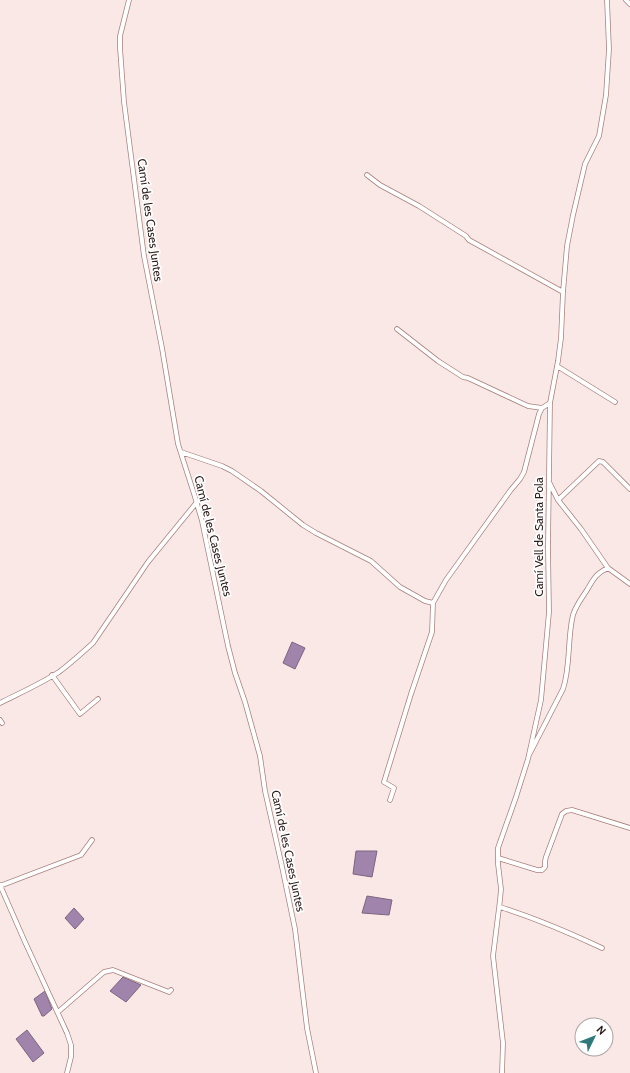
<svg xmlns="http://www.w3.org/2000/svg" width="630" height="1073" font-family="Cabin,sans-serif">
	<rect width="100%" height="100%" fill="#fae8e6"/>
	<path fill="#a084ac" stroke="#7d6480" d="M 292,642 L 305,648 L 295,669 L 283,663 Z
		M 356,851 L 377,851 L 372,877 L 353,874 Z
		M 367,896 L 392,900 L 389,915 L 362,913 Z
		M 74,908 L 84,919 L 75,929 L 65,918 Z
		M 123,977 L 141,985 L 126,1002 L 110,991 Z
		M 45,991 L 52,1009 L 44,1016 L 42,1016 L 34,999 Z
		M 27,1030 L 44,1053 L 33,1062 L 16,1039 Z"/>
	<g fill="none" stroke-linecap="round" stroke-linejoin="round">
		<defs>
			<path id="minor" d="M 129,0 L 120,36 L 120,48 L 124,102 L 144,256 L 162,348 L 178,444 L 195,497 L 202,521 L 228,646 L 235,673 L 245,702 L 260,756 L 265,791 L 281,862 L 295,929 L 307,1028 L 316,1073
				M 626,0 L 630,4
				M 367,175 L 380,185 L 419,206 L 466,236 L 469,240 L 563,292
				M 397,329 L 438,361 L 463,377 L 468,378 L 528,406 L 542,408
				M 557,366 L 615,402
				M 181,452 L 222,466 L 232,471 L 261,491 L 303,525 L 316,533 L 371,561 L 400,587 L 425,601 L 433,603
				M 549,482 L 558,500 L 581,529 L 608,568 L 630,584
				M 558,500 L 599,461 L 603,462 L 630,489
				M 52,675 L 80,714 L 98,699
				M 0,703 C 20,693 40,684 59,672 C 71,663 82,653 93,643 L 148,562 L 197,502
				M 0,720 L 2,723
				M 530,753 L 563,689 C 571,665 567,639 573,615 C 576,605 582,598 587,590 C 593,580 596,573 608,568
				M 390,800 L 394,788 L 384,782 L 411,694 L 432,632 L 433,603 L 446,580 L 510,491 L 520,479 L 524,472 L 539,414 L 542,408 L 550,403
				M 498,858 L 537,870 L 542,870 L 545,867 L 545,861 L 546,857 L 562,814 L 566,811 L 572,810 L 630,828
				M 0,885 L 25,942 L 67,1033 L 71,1045 L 71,1057 L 67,1073
				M 0,886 L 81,855 L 92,840
				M 500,907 C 535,918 568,932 602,948
				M 58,1012 L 104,972 L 113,970 L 169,992 L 171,990
				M 502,1073 L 503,1043 L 493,956 L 500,900 L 501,889 L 498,864 L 498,848 L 516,797 L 528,759 L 541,700 L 549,612 L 548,547 L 550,403 L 558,361 L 561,338 L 563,292 L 567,246 L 573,215 L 585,164 L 599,136 L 606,95 L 609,49 L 607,0"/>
		</defs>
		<use href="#minor" stroke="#a8807c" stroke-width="5.5"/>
		<use href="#minor" stroke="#fff" stroke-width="4"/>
	</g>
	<g text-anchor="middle" stroke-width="3.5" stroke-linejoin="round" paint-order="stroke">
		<g font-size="12" fill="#2a1b19" stroke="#fff">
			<text transform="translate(150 220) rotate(82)" y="4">Camí de les Cases Juntes</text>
			<text transform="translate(213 536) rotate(76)" y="4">Camí de les Cases Juntes</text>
			<text transform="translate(539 537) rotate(-90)" y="4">Camí Vell de Santa Pola</text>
			<text transform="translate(288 851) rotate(78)" y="4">Camí de les Cases Juntes</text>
		</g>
	</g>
	<g transform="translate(594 1037) rotate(47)"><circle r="19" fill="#ffffff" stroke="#aaa4a3"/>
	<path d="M0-3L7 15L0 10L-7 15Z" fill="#2f797b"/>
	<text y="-6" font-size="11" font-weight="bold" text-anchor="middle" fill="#2a1b19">N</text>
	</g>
</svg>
